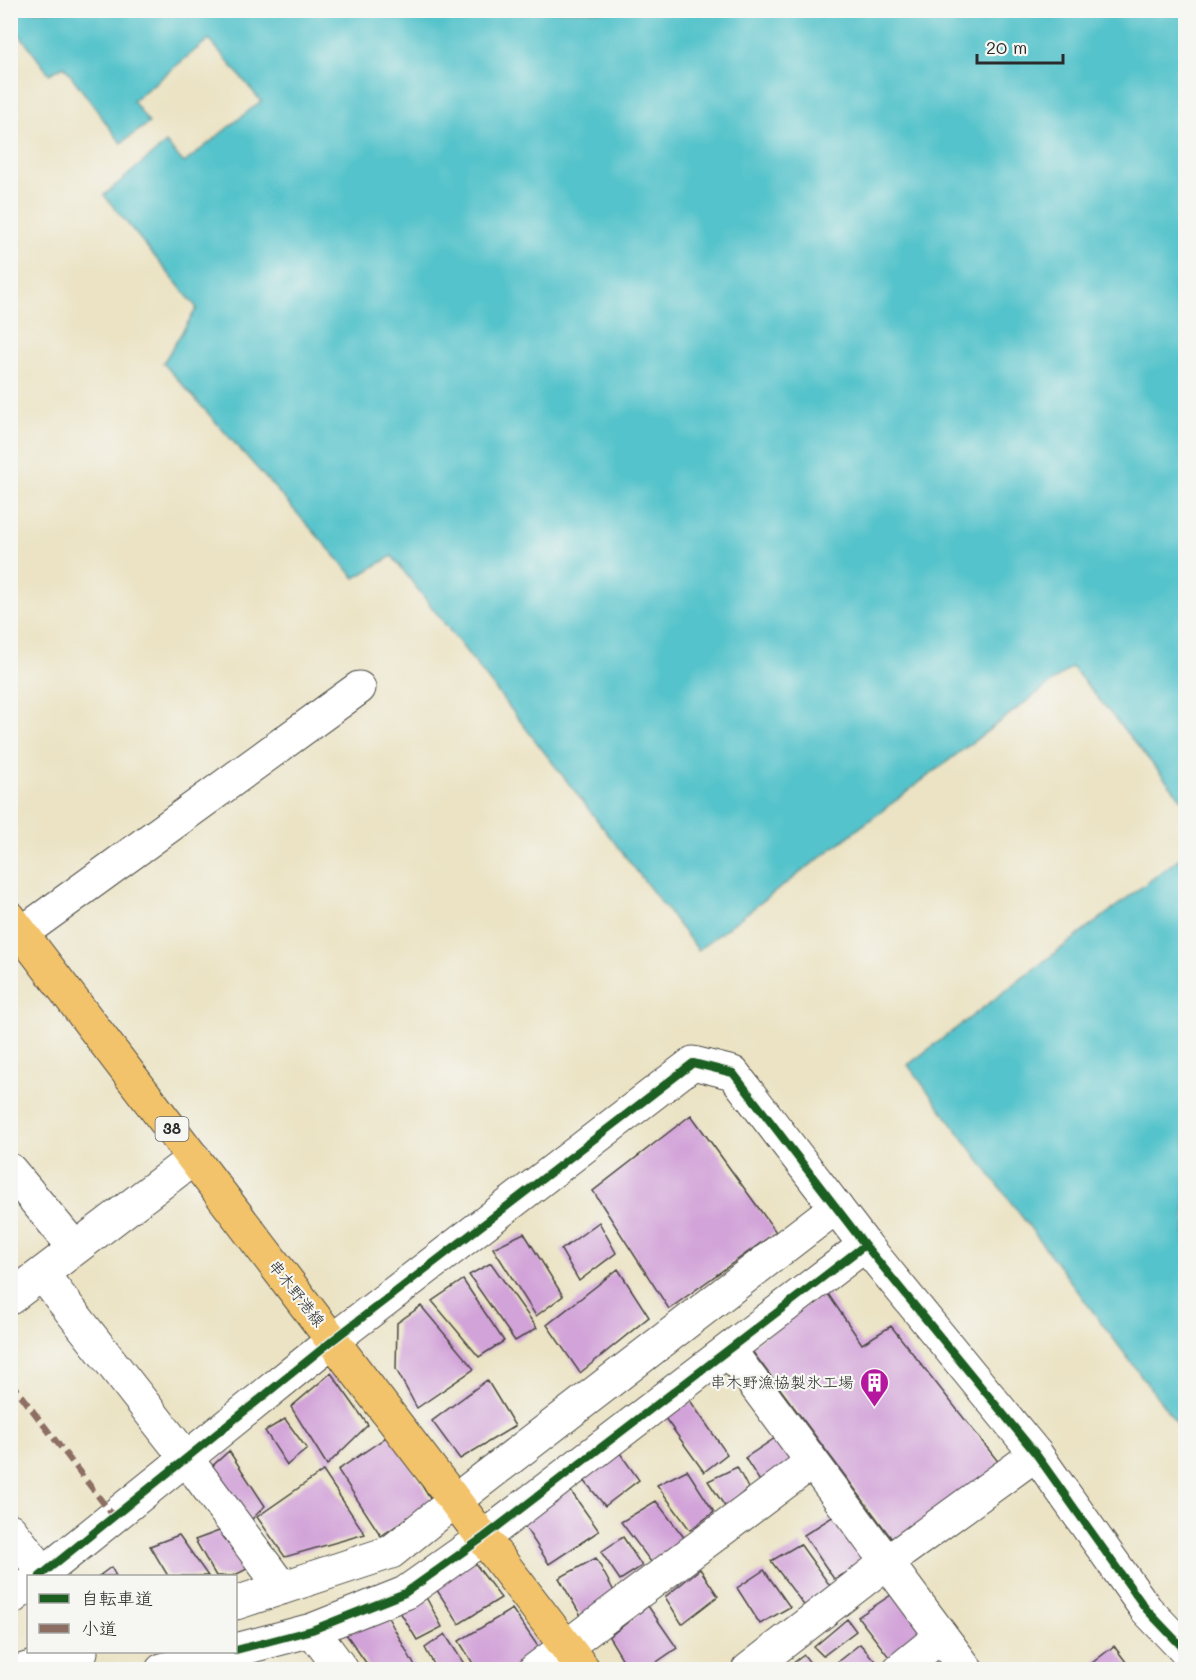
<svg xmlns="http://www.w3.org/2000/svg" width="1196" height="1680" font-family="Mali,'Klee One',sans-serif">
	<rect width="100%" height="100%" fill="#f6f6f2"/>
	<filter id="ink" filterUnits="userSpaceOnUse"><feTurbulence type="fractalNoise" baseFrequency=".0167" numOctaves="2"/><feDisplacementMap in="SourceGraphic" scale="12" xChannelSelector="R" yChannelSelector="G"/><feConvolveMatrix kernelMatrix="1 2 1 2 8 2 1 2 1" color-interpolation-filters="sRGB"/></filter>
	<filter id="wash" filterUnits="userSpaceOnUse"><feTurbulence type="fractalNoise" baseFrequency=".008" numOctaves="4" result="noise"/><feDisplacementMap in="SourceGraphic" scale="24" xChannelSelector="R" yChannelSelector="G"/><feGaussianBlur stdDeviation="1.35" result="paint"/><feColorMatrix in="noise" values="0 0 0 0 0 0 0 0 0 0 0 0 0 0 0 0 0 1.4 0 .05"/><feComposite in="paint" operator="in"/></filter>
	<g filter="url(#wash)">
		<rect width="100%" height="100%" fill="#ebe3c4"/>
		<path fill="#55c3cb" stroke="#40777b" stroke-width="1.5" d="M 10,11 L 1185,11 L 1185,803 L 1072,667 L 698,950 L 392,556 L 355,578 L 163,363 L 197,308 L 104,195 L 166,143 L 184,163 L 261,101 L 209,39 L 133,101 L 149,123 L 121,143 L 64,66 L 49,74 L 11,23 Z
			M 1185,854 L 1185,1434 L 908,1065 Z"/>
		<g id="blocks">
			<path fill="#d2a3d8" d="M 691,1115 L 776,1232 L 669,1309 L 593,1191 Z
				M 599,1222 L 616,1253 L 579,1281 L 561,1250 Z
				M 524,1233 L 563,1296 L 536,1316 L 493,1248 Z
				M 491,1263 L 537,1328 L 515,1341 L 469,1275 Z
				M 618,1269 L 649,1317 L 580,1373 L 547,1325 Z
				M 463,1280 L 504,1341 L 479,1357 L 432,1301 Z
				M 826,1291 L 862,1344 L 891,1326 L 1004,1469 L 895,1543 L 749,1347 Z
				M 421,1306 L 474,1369 L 417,1408 L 396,1369 L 397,1323 Z
				M 331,1373 L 368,1425 L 327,1465 L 291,1407 Z
				M 487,1380 L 515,1426 L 460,1459 L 432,1421 Z
				M 680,1386 L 727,1454 L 704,1472 L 657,1407 Z
				M 285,1419 L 307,1449 L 287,1465 L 265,1431 Z
				M 391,1434 L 432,1502 L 381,1536 L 338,1470 Z
				M 775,1438 L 793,1464 L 763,1486 L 745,1458 Z
				M 610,1439 L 639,1480 L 605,1506 L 574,1468 Z
				M 229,1451 L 265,1506 L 246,1525 L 209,1469 Z
				M 737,1467 L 748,1488 L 726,1508 L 708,1481 Z
				M 687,1470 L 714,1512 L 690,1530 L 657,1485 Z
				M 323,1471 L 365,1534 L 285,1557 L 257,1517 Z
				M 563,1480 L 599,1531 L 549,1564 L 514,1510 Z
				M 656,1501 L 686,1540 L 654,1566 L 621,1522 Z
				M 837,1514 L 867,1563 L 834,1579 L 804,1535 Z
				M 230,1527 L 251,1567 L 233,1576 L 216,1576 L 195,1540 Z
				M 179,1535 L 208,1576 L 168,1576 L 150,1546 Z
				M 623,1537 L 642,1566 L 620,1580 L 601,1552 Z
				M 800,1544 L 831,1587 L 806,1608 L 771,1561 Z
				M 471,1558 L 501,1598 L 459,1624 L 431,1581 Z
				M 596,1558 L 617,1597 L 584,1621 L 559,1578 Z
				M 111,1567 L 116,1576 L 99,1576 Z
				M 700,1569 L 718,1596 L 682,1624 L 665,1597 Z
				M 764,1570 L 790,1607 L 760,1624 L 737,1588 Z
				M 421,1588 L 442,1627 L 417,1640 L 394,1602 Z
				M 894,1593 L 927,1632 L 892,1661 L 858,1617 Z
				M 380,1603 L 417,1670 L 371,1670 L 337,1621 Z
				M 648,1606 L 677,1648 L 645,1670 L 629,1670 L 609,1637 Z
				M 512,1609 L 544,1655 L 521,1670 L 477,1670 L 459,1641 Z
				M 847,1619 L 856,1631 L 823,1656 L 814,1647 Z
				M 445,1634 L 468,1670 L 437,1670 L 425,1648 Z
				M 860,1644 L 883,1670 L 827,1670 Z
				M 1114,1646 L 1132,1670 L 1083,1670 Z
				M 941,1650 L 956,1670 L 917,1670 Z
				M 804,1655 L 814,1668 L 813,1670 L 784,1670 Z"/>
		</g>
	</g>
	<g filter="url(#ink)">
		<use href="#blocks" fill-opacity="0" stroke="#484742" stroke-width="1.5"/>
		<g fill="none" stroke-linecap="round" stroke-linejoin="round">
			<defs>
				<path id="minor" d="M 22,933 L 359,688
					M 10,1170 L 75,1248
					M 42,1274 L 186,1458 L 282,1588
					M 10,1298 L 194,1158
					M 729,1350 L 967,1670
					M 10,1530 L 44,1573
					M 236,1603 L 391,1552 L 456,1500 L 836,1207
					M 312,1630 L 342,1670
					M 236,1650 L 312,1630 L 405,1593 L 484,1537 L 865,1245
					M 24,1670 L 81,1652
					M 162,1670 L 228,1652
					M 535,1670 L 812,1462
					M 748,1670 L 886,1563 L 1036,1454
					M 899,1670 L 941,1636"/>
				<path id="tertiary" d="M 40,1576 L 333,1340 L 693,1063 L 733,1073 L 865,1245 L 1036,1454 L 1146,1609 L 1186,1651
					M 10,1599 L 28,1585"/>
				<path id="primary" d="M 10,918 L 584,1670"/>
			</defs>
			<use href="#minor" stroke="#484742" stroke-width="35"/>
			<use href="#tertiary" stroke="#484742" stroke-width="35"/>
			<use href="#primary" stroke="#484742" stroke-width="35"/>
			<use href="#minor" stroke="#fff" stroke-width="33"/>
			<use href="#tertiary" stroke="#fff" stroke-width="33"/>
			<use href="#primary" stroke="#f2c36a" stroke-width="33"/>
			<path stroke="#8d6e63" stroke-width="6" stroke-dasharray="12 6" stroke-linecap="butt" d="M 10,1381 L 114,1517"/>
			<defs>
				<path id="cycleway" d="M 40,1576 L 333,1340 L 693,1063 L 733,1073 L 865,1245 L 1036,1454 L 1146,1609 L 1186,1651
					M 236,1650 L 312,1630 L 405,1593 L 484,1537 L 865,1245"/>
			</defs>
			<use href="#cycleway" stroke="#f6f6f2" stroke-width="11"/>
			<use href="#cycleway" stroke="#1b5e20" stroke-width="8"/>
		</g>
	</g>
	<defs>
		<symbol id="building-pin" viewBox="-11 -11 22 30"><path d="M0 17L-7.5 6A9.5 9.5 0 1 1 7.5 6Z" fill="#b5179e" stroke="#f6f6f2"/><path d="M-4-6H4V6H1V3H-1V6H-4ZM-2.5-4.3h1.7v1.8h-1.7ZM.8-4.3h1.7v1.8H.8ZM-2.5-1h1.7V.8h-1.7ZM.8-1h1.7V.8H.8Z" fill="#fff"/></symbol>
	</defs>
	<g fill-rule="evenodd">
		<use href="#building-pin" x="858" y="1366" width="33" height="45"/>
	</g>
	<g text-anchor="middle" stroke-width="4.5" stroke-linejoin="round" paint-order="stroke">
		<rect fill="#f6f6f2" stroke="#686867" stroke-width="1.5" x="155.5" y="1117" width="33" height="24" rx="4.5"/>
		<g font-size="15" font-weight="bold" fill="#2b2b2b">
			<text x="172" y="1134">38</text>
		</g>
		<g font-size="16" fill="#2b2b2b" stroke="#f6f6f2">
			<text transform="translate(297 1293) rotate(52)" y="6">串木野港線</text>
		</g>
		<g font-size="16" fill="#2b2b2b" stroke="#f6f6f2" text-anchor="end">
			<text x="854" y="1388">串木野漁協製氷工場</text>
		</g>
	</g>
	<rect width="1196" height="1680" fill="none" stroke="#f6f6f2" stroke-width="36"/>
	<rect x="27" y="1575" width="210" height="78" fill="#f6f6f2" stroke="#a5a5a2" stroke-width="1.5"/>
	<rect x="39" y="1594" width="30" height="9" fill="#1b5e20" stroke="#a5a5a2" stroke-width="1.5"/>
	<text x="81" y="1605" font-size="18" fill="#2b2b2b">自転車道</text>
	<rect x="39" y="1624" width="30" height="9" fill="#8d6e63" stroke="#a5a5a2" stroke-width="1.5"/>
	<text x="81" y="1635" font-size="18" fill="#2b2b2b">小道</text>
	<path d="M977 54v9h86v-9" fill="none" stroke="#2b2b2b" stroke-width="3"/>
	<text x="986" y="54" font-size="18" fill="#2b2b2b" stroke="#f6f6f2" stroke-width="4.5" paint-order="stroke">20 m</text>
</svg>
